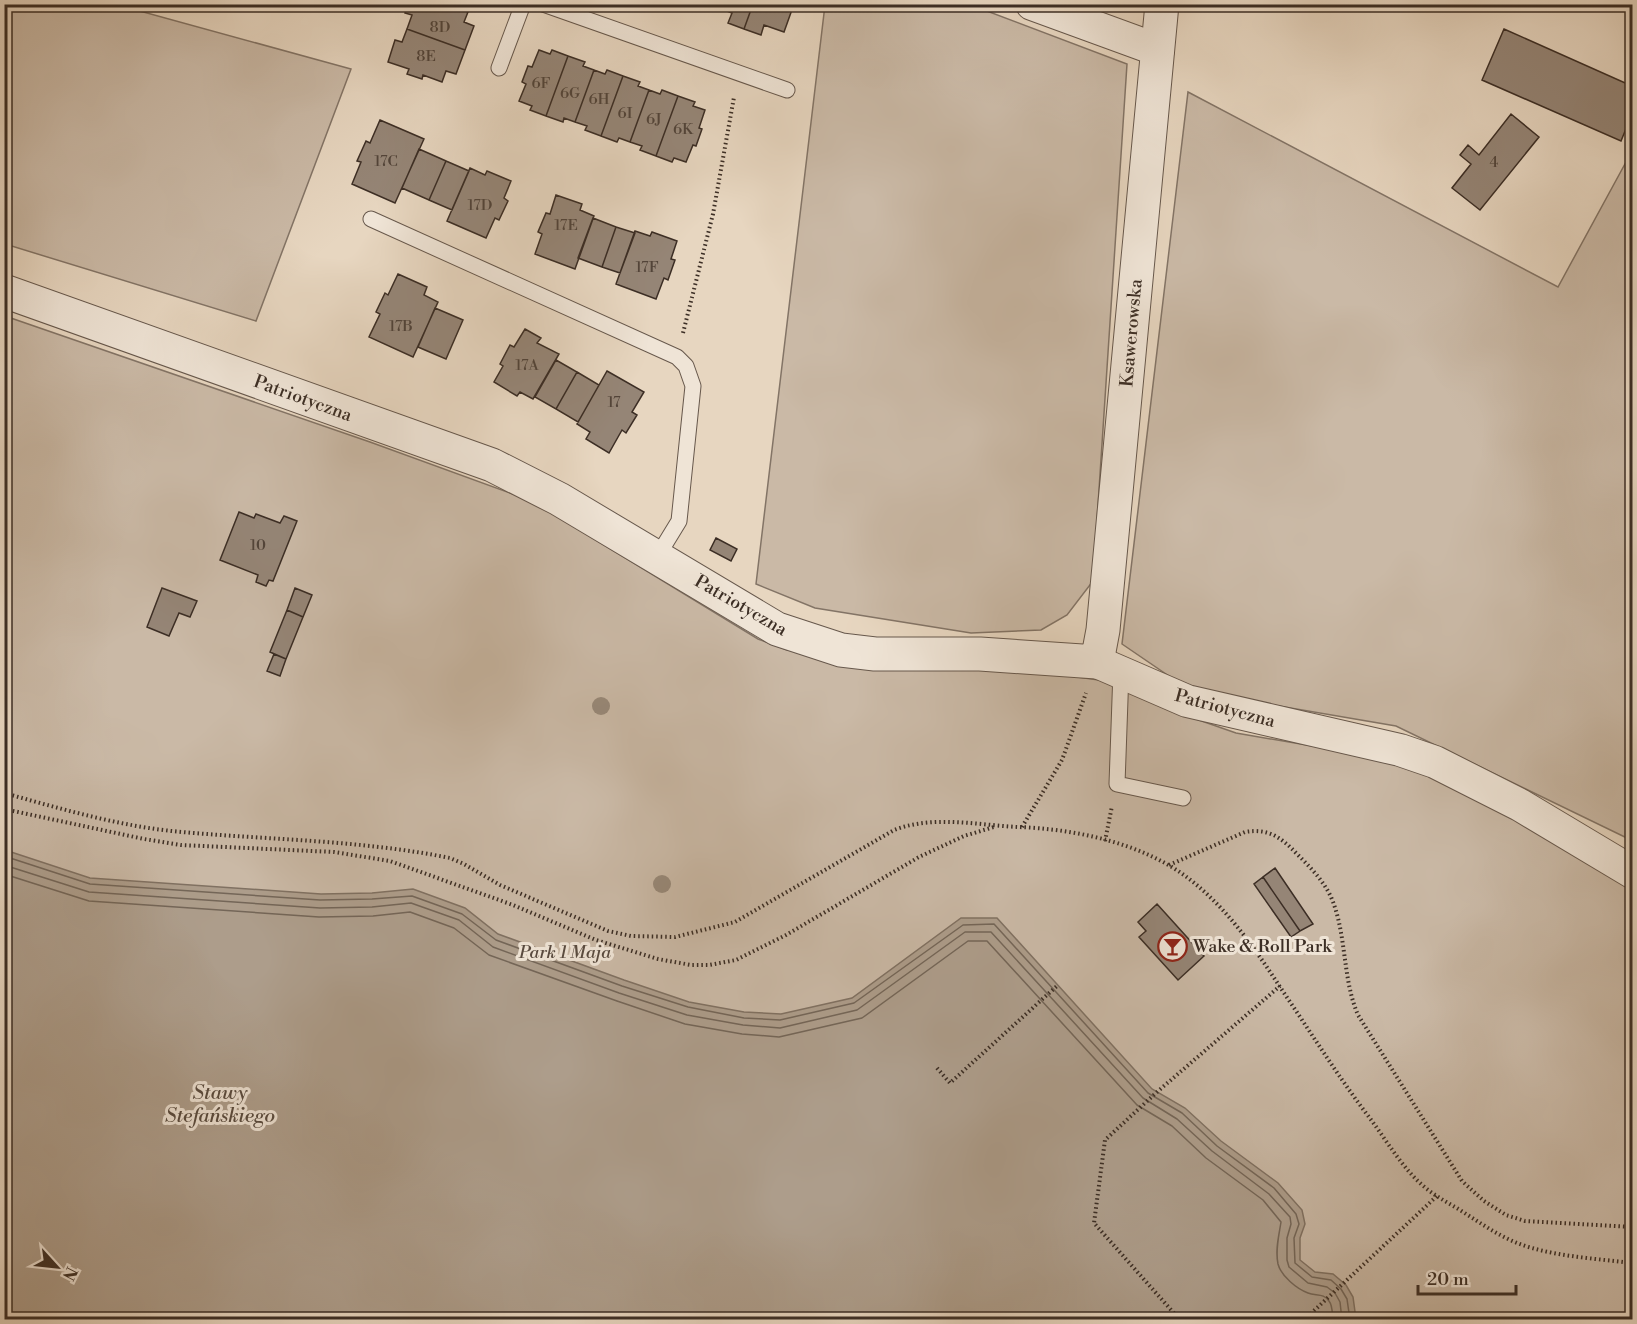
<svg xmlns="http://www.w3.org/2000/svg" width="1637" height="1324" font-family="'Libre Bodoni',serif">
	<rect width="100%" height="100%" fill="#e7d6c0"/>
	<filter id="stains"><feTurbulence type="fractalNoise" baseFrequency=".00333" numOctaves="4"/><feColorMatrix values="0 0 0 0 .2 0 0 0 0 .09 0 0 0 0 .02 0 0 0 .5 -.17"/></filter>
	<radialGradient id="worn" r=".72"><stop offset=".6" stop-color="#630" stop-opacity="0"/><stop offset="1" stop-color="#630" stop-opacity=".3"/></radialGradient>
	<path fill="#cab9a6" stroke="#837466" stroke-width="1.5" d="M 4,5 L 118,5 L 351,69 L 256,321 L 5,244 Z
		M 825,5 L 971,5 L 1127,64 L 1093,581 L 1067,615 L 1041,630 L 971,633 L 815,608 L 756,584 Z
		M 1188,92 L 1558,287 L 1632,151 L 1631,840 L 1396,726 L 1191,691 L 1122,644 Z
		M 5,316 L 370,442 L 532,501 L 758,639 L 787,650 L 893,662 L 990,665 L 1113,682 L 1173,711 L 1236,733 L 1412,763 L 1632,883 L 1632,1319 L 5,1320 Z"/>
	<path fill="#ad9d8b" stroke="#807162" stroke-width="1.5" d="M 5,850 L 90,878 L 321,894 L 372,893 L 413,889 L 465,908 L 498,934 L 624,980 L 689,1002 L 744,1012 L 781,1014 L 852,998 L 961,918 L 997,918 L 1152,1089 L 1185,1108 L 1221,1141 L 1278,1183 L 1302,1210 L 1305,1224 L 1300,1238 L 1300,1260 L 1315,1272 L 1333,1274 L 1346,1285 L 1353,1297 L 1356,1319 L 5,1319 Z"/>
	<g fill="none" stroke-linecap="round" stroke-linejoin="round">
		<path stroke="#746658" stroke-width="1.5" d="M 4,856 L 90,884 L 320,900 L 372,899 L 412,896 L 462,914 L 496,940 L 622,986 L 688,1007 L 744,1018 L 780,1020 L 854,1003 L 963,925 L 994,924 L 1148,1093 L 1182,1113 L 1217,1146 L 1274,1188 L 1296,1214 L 1299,1224 L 1294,1238 L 1295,1263 L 1312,1277 L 1331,1280 L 1341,1289 L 1347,1299 L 1350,1320
			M 4,865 L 89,892 L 320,908 L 372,907 L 411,903 L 459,920 L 493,947 L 619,993 L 687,1015 L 743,1025 L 780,1028 L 857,1010 L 965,932 L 991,932 L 1143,1098 L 1177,1119 L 1212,1151 L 1269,1194 L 1290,1217 L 1291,1224 L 1287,1238 L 1287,1260 L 1289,1267 L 1308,1283 L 1327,1287 L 1335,1293 L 1340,1302 L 1342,1320
			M 4,874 L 89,901 L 319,917 L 373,916 L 410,912 L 454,928 L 489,955 L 617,1001 L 685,1024 L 742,1034 L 779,1037 L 862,1018 L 968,941 L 987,941 L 1137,1105 L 1172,1126 L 1206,1158 L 1263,1200 L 1281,1222 C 1279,1235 1275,1250 1278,1264 C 1281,1276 1297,1289 1308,1293 C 1316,1296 1324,1293 1329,1301 C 1333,1306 1332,1314 1333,1320"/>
	</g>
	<path fill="#958576" stroke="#3c2e25" stroke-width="1.5" d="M 408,4 L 447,4 L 468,12 L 464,22 L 474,26 L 465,50 L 407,29 L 412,15 L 405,13 Z
		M 447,4 L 470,4 L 468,12 Z
		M 715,4 L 753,4 L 744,29 L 728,23 L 732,13 L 714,6 Z
		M 753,4 L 794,4 L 784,32 L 764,25 L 761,35 L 744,29 Z
		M 407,29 L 465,50 L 456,74 L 446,71 L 442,82 L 423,75 L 422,79 L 407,74 L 409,69 L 388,62 L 395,40 L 402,42 Z
		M 1504,29 L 1632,86 L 1632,114 L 1621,141 L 1482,80 Z
		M 539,50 L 550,54 L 552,50 L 568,56 L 546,116 L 530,110 L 532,106 L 519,101 L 526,84 L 522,82 L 528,66 L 532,67 Z
		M 568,56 L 585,62 L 583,66 L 594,70 L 575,122 L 564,118 L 563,122 L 546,116 Z
		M 594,70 L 605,74 L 607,70 L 623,76 L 601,136 L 585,130 L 587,126 L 575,122 Z
		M 623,76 L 640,82 L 638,86 L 649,90 L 630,142 L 619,138 L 617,142 L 601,136 Z
		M 649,90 L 660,94 L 662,90 L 678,96 L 656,156 L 640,150 L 642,146 L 630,142 Z
		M 678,96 L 695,102 L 693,106 L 705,110 L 699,128 L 702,129 L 696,146 L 693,145 L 686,162 L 674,158 L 672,162 L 656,156 Z
		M 1511,114 L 1539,137 L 1480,210 L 1452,188 L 1471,164 L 1460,155 L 1468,145 L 1479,155 Z
		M 380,120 L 424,139 L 395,203 L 352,184 L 361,162 L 357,161 L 366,141 L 370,143 Z
		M 419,149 L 446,161 L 429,200 L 402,188 Z
		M 446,161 L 469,171 L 452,210 L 429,200 Z
		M 470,168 L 485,175 L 487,171 L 511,181 L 504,198 L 508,201 L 499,220 L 495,218 L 486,238 L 447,221 Z
		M 556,195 L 582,204 L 580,210 L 594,216 L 575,269 L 535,254 L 542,234 L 538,232 L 546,213 L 550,214 Z
		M 593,218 L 616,227 L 602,267 L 578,258 Z
		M 616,227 L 635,233 L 620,273 L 602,267 Z
		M 635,231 L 650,236 L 652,232 L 677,241 L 671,259 L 675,260 L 668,280 L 664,278 L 656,299 L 616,284 Z
		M 398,274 L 427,287 L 424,295 L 438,302 L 413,357 L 369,337 L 380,314 L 376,312 L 385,293 L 388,295 Z
		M 435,308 L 463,320 L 446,359 L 418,347 Z
		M 525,329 L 541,338 L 537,343 L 559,354 L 533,399 L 520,392 L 517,396 L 494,382 L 503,366 L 500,364 L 510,345 L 514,347 Z
		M 556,360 L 577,372 L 556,409 L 535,397 Z
		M 607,371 L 644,392 L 632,412 L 637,415 L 626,433 L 622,430 L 609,453 L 586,439 L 590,432 L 577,424 Z
		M 577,372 L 599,385 L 578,422 L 556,409 Z
		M 239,512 L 254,518 L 256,514 L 280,523 L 284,516 L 297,521 L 273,581 L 269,580 L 266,586 L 256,582 L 258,575 L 220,560 Z
		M 716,538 L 737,549 L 731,561 L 710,550 Z
		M 162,588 L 197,601 L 190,617 L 179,613 L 169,636 L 147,627 Z
		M 295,588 L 312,595 L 303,617 L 287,610 Z
		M 287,610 L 303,617 L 286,659 L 270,652 Z
		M 274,654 L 286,659 L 280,676 L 267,671 Z
		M 1275,868 L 1313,924 L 1300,931 L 1263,877 Z
		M 1263,877 L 1300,931 L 1291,937 L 1254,884 Z
		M 1157,904 L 1204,956 L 1178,980 L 1139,937 L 1146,931 L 1138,922 Z"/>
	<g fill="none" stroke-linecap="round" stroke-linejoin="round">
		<defs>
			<path id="service" d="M 543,4 L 787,90
				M 499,68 L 523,4
				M 371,219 L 677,357 L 686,366 L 693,386 L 679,521 L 657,557
				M 1121,671 L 1117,784 L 1183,798"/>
			<path id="minor" d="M 1032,4 L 1158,50
				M 1097,662 L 1187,701 L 1400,750 L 1435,762 L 1520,805 L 1632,872"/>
			<path id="tertiary" d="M 4,291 L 492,465 L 559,499 L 777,629 L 841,650 L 875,654 L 980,654 L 1097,662 L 1103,630 L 1162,4"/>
		</defs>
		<use href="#service" stroke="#67584c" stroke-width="17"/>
		<use href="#minor" stroke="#67584c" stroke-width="34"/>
		<use href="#tertiary" stroke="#67584c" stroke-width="35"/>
		<path stroke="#3c2e25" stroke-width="4" stroke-dasharray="1.5 3" stroke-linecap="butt" d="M 683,333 L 713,214 L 734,97
			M 4,793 C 62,809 122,827 182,832 C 272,840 361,840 450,858 L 464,864 L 500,885 L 608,931 L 631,936 L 675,937 L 735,922 L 894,830 C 933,815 977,825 1018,827 C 1075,829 1142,843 1188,878 C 1231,911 1259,955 1288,999 C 1315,1039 1340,1079 1369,1117 C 1387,1141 1404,1171 1427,1189 C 1438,1198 1451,1204 1463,1212 C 1485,1226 1506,1241 1532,1248 C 1564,1257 1599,1259 1632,1263
			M 4,809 L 144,839 L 181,845 L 334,852 L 390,861 L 513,905 L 596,940 L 658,959 L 691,965 L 709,965 L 736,960 L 786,935 L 919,857 L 964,836 L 994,827
			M 1022,827 L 1062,760 L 1086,693
			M 1105,841 L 1112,806
			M 1169,865 L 1245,832 C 1268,828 1281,837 1297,854 C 1310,867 1323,880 1331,897 C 1347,934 1342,978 1358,1015 L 1462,1181 L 1484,1201 L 1506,1215 L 1525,1221 L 1632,1227
			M 937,1068 L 950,1083 L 1058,985
			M 1180,1320 L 1094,1223 L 1105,1140 L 1157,1092 L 1280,986
			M 1304,1320 L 1437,1196"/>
		<use href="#service" stroke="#efe4d6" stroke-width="15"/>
		<use href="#minor" stroke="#efe4d6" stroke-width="32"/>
		<use href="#tertiary" stroke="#efe4d6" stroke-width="33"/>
	</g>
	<g fill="#988979">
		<circle cx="601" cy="706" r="9"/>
		<circle cx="662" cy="884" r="9"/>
	</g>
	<defs>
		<symbol id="bar-ring" viewBox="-11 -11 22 22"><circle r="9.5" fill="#efe4d6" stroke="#8f2418" stroke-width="1.5"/><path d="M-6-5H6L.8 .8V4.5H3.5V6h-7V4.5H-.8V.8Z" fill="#8f2418"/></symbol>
	</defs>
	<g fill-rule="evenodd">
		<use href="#bar-ring" x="1156" y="930" width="33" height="33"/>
	</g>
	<g text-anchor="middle" stroke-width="6" stroke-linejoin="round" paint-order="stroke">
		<g font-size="15" fill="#524439">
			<text x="440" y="32">8D</text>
			<text x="426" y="61">8E</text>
			<text x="541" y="88">6F</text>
			<text x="570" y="98">6G</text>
			<text x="599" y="104">6H</text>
			<text x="625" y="118">6I</text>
			<text x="654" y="124">6J</text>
			<text x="683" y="134">6K</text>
			<text x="386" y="166">17C</text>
			<text x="1494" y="167">4</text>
			<text x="480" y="210">17D</text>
			<text x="566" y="230">17E</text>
			<text x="647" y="272">17F</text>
			<text x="401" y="331">17B</text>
			<text x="527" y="370">17A</text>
			<text x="614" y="407">17</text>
			<text x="258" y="550">10</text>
		</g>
		<g font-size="18" fill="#3c2e25" stroke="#efe4d6">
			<text transform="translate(1131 333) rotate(-85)" y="6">Ksawerowska</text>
			<text transform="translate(303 398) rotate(20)" y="6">Patriotyczna</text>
			<text transform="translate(741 605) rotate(30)" y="6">Patriotyczna</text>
			<text transform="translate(1225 708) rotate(15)" y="6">Patriotyczna</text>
		</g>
		<g font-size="18" fill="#3c2e25" stroke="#efe4d6" text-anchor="start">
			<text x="1193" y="952">Wake &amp; Roll Park</text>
		</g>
		<g font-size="18" font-style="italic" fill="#584a3f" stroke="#efe4d6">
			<text x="565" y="958">Park 1 Maja</text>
		</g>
		<g font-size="20" font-style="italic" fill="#584a3e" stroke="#efe4d6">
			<text x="220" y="1099">Stawy<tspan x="220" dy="23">Stefańskiego</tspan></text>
		</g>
	</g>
	<rect width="1637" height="1324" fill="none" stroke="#e7d6c0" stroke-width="24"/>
	<rect x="6" y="6" width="1625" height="1312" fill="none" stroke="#3c2e25" stroke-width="3"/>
	<rect x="12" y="12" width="1613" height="1300" fill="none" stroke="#3c2e25" stroke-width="1.5"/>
	<g transform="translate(57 1267) rotate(117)" stroke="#efe4d6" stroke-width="4.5" paint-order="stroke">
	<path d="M0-4.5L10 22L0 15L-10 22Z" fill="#3c2e25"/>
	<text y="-9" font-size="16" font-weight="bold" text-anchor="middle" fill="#3c2e25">N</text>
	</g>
	<path d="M1418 1285v9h98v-9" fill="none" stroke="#3c2e25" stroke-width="3"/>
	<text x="1427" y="1285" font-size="18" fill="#3c2e25" stroke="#efe4d6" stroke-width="4.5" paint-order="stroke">20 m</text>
	<rect width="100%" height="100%" filter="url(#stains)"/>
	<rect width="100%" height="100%" fill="url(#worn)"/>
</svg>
